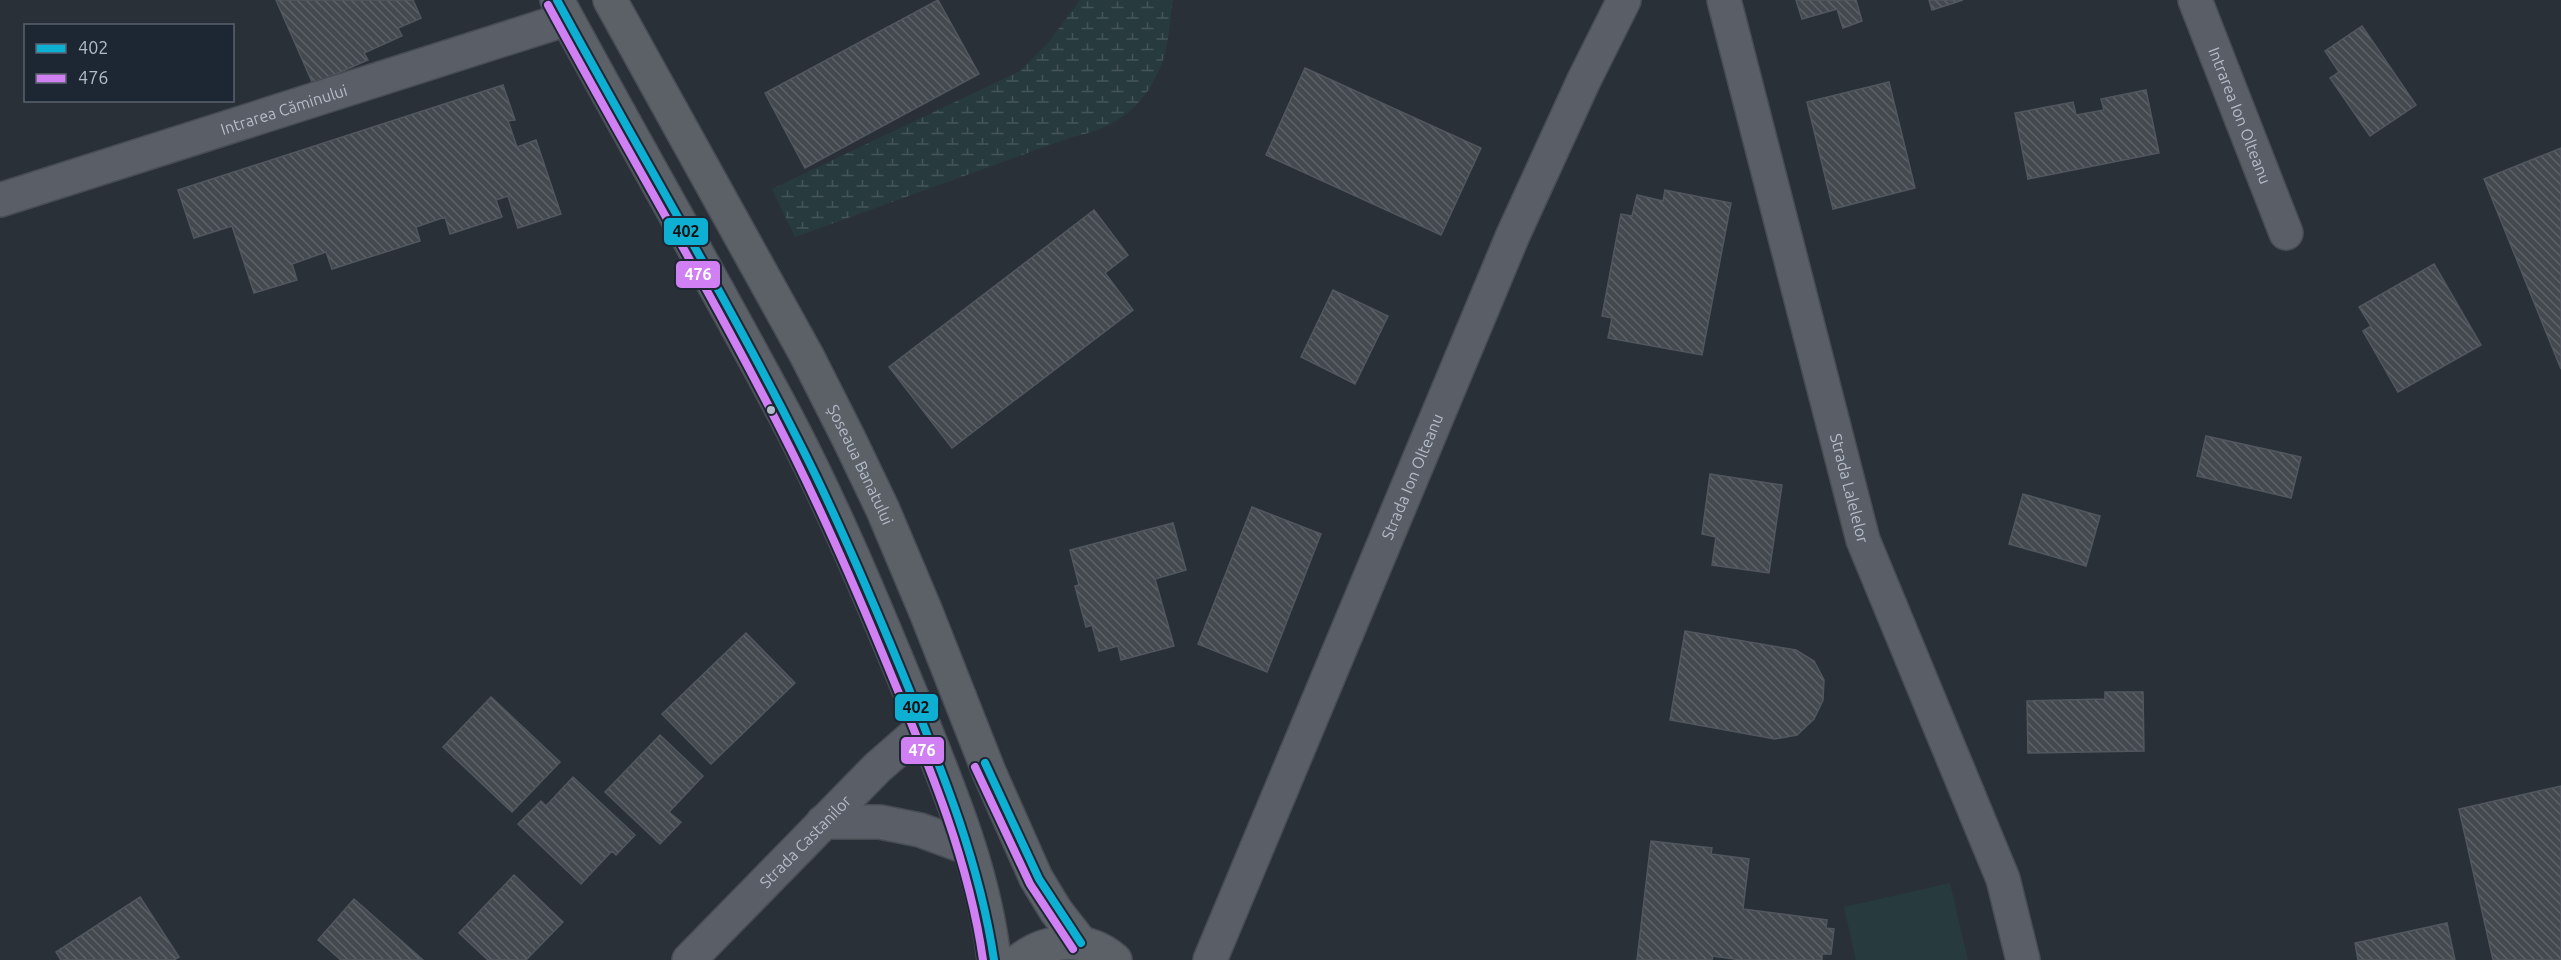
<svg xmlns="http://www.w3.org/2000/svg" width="2561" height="960" font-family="Ubuntu,sans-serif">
	<defs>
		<pattern id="wetland-marsh" width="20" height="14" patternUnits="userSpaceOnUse" patternTransform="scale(1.5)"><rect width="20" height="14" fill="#273a3e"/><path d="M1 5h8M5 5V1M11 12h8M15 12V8" fill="none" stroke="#445559"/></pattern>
		<pattern id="building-back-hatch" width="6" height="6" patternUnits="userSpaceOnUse" patternTransform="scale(1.5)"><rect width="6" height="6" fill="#444950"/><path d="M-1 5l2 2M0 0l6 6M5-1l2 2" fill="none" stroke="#5d6168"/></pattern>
	</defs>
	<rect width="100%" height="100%" fill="#2a3038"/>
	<path fill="#273a3e" d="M 1950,883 L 1968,960 L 1856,960 L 1844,907 Z"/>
	<path fill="url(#wetland-marsh)" d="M 1080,0 L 1173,0 C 1170,19 1169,42 1163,60 C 1147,105 1118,128 1072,137 L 795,237 L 772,189 L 1020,71 L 1048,43 Z"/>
	<path fill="url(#building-back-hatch)" stroke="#52575f" stroke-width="1.5" d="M 276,0 L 413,0 L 421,18 L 398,28 L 402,36 L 364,53 L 368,60 L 313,84 Z
		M 938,0 L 979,74 L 805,168 L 765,93 Z
		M 1796,0 L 1856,0 L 1862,21 L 1843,28 L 1837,9 L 1802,19 Z
		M 1929,0 L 1963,0 L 1932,10 Z
		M 2362,26 L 2416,105 L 2370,136 L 2330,78 L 2339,72 L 2325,51 Z
		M 1305,68 L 1481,148 L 1441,235 L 1266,155 Z
		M 1889,82 L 1915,188 L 1833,209 L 1807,102 Z
		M 503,85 L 515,120 L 508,121 L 517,147 L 536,140 L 561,214 L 518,228 L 508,196 L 496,200 L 502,217 L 450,234 L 445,217 L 416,227 L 420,241 L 332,269 L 326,252 L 292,264 L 297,280 L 254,293 L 232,226 L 194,238 L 178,190 Z
		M 2146,90 L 2159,153 L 2028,179 L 2015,113 L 2073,102 L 2076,115 L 2104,110 L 2101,99 Z
		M 2561,148 L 2561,369 L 2484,179 Z
		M 1665,190 L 1731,203 L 1702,355 L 1608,338 L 1612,318 L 1602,316 L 1621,214 L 1632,216 L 1637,195 L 1663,201 Z
		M 1094,210 L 1128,255 L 1105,273 L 1133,310 L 952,448 L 889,367 Z
		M 2434,264 L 2481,345 L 2398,392 L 2363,331 L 2371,326 L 2359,307 Z
		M 1333,290 L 1388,316 L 1355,384 L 1301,357 Z
		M 2206,436 L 2301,457 L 2291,498 L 2197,476 Z
		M 1710,474 L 1782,485 L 1769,573 L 1712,565 L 1716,537 L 1702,534 Z
		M 2023,494 L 2100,516 L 2086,566 L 2009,544 Z
		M 1252,507 L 1321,534 L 1267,672 L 1198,644 Z
		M 1173,523 L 1186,570 L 1155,579 L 1174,646 L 1121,660 L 1118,646 L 1099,651 L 1092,625 L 1086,627 L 1075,586 L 1079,585 L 1070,550 Z
		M 1685,631 L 1796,650 L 1814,661 L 1824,680 L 1823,700 L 1814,719 L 1797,735 L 1775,739 L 1670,720 Z
		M 746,633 L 795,683 L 711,764 L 662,714 Z
		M 2105,692 L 2143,692 L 2144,751 L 2028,753 L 2027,701 L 2105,699 Z
		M 491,697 L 560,762 L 512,812 L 443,747 Z
		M 660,735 L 703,776 L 669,812 L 681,822 L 660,844 L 605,792 Z
		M 573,777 L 635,835 L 616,855 L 612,851 L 581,884 L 518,824 L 541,801 L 546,806 Z
		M 2561,786 L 2561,960 L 2493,960 L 2459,809 Z
		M 1651,841 L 1712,848 L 1711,854 L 1749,859 L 1743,909 L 1827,920 L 1826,928 L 1834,929 L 1831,954 L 1822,954 L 1822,960 L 1741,960 L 1713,956 L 1712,960 L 1637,960 Z
		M 514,875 L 563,922 L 526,960 L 488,960 L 459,933 Z
		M 140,897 L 179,957 L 174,960 L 61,960 L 56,952 Z
		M 354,899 L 423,960 L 341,960 L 318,940 Z
		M 2447,923 L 2455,960 L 2358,960 L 2355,943 Z"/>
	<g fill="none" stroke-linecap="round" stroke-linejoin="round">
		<defs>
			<g id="minor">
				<path id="s1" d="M 1724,0 L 1863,540 L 2003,879 L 2023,960"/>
				<path id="s2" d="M 2195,0 L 2286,233"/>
				<path id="s3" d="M 0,200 L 567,19"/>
				<path d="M 823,822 L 880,822 L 920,830 L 969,848"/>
				<path id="s4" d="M 689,960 L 878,767 L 924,727"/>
				<path id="s5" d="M 1210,960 L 1513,235 L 1584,80 L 1624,0"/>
			</g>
			<g id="major">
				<path d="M 557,0 C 632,139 711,276 785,415 C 833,506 873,602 912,697 C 946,782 984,868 994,960"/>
				<path id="s6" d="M 610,0 L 807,356 L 849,439 L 883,510 L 926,612 L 989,772 L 1036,878 L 1056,911 L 1081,943"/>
				<path d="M 1020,960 C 1048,938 1088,936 1115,960"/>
			</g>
		</defs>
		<use href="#minor" stroke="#484c53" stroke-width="36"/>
		<use href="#major" stroke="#484c55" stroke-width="36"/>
		<use href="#minor" stroke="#5a5e66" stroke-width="33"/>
		<use href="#major" stroke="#5c6168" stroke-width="33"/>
		<defs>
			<path id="bus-1" d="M 557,0 C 638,150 726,296 802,448 C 839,521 871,597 902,672 C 940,766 979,859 994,960
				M 985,763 L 1039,879 L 1081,943"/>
			<path id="bus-2" d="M 548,5 C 629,155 718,303 794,456 C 830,529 862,603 893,679 C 931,770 969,861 983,960
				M 975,767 L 1030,884 L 1073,949"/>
		</defs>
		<use href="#bus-1" stroke="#1d2633" stroke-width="12"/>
		<use href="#bus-2" stroke="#1d2633" stroke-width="12"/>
		<use href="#bus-1" stroke="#0dafd3" stroke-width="8"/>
		<use href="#bus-2" stroke="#d080f3" stroke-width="8"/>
	</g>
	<circle fill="#b4bcc9" stroke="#1d2633" stroke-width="2" cx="771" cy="410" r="5"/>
	<g text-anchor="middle" stroke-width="5" stroke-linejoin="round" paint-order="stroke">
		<g font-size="16" fill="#b4bcc9" stroke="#1d2633">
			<text dy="6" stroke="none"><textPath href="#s3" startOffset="298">Intrarea Căminului</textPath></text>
			<text dy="6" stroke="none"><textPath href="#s2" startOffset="124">Intrarea Ion Olteanu</textPath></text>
			<text dy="6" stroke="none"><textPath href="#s6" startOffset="528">Șoseaua Banatului</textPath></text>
			<text dy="6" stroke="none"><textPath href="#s5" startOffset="524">Strada Ion Olteanu</textPath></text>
			<text dy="6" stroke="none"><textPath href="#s1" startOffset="504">Strada Lalelelor</textPath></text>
			<text dy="6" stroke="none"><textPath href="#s4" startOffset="166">Strada Castanilor</textPath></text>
		</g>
	</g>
	<g stroke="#1d2633" stroke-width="2">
		<rect x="663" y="217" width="46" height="29" rx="6" fill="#0dafd3"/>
		<rect x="675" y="260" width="46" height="29" rx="6" fill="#d080f3"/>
		<rect x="894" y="693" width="45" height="29" rx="6" fill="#0dafd3"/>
		<rect x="900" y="736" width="45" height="29" rx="6" fill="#d080f3"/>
	</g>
	<g font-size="16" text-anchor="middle" font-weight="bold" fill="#fff">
		<text x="698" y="280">476</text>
		<text x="922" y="756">476</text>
	</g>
	<g font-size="16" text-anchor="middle" font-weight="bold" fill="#111">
		<text x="686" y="237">402</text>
		<text x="916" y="713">402</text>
	</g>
	<rect x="24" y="24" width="210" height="78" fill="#1d2633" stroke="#59626f" stroke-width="1.5"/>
	<rect x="36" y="44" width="30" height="9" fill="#0dafd3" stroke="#59626f" stroke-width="1.5"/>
	<text x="78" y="54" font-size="18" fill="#b4bcc9">402</text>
	<rect x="36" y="74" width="30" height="9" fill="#d080f3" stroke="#59626f" stroke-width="1.5"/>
	<text x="78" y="84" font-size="18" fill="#b4bcc9">476</text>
</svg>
